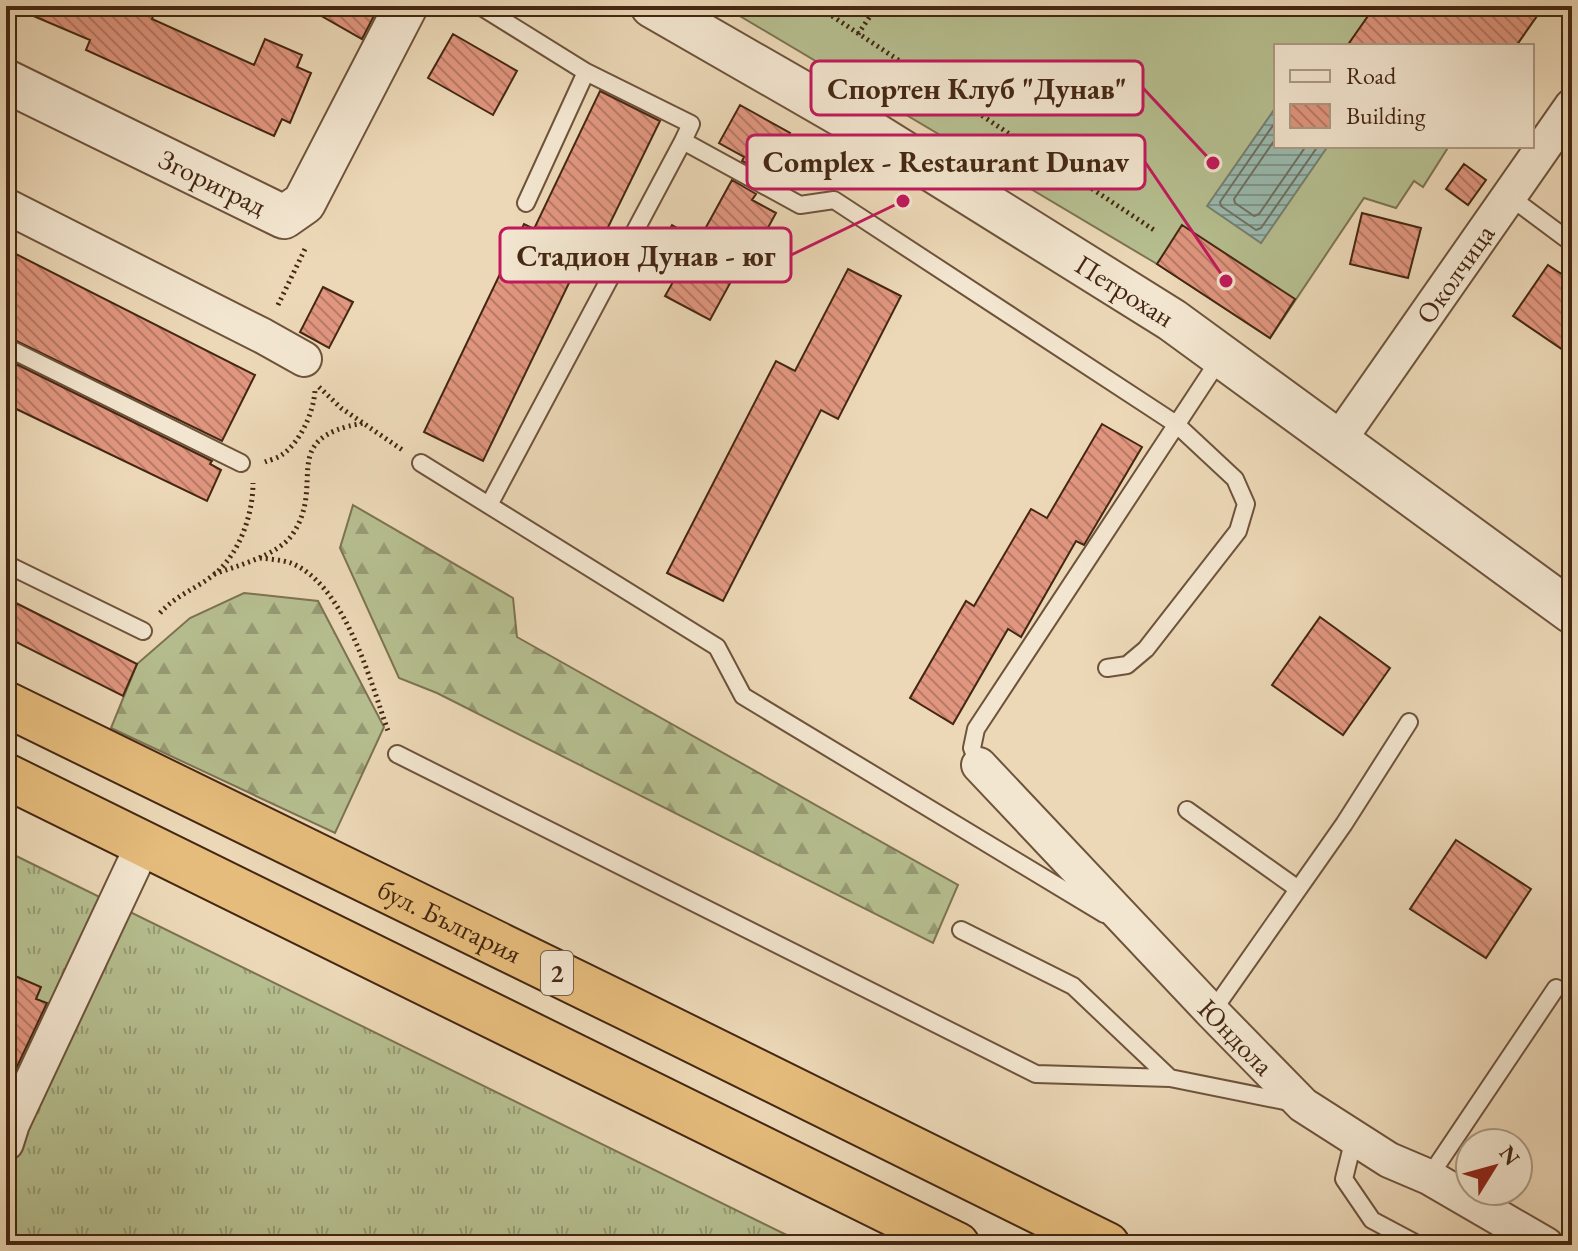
<svg xmlns="http://www.w3.org/2000/svg" width="1578" height="1251" font-family="'EB Garamond',serif">
	<defs>
		<pattern id="grass-tufts" width="24" height="20" patternUnits="userSpaceOnUse" patternTransform="scale(2)"><rect width="24" height="20" fill="#b6bf90"/><path d="M3 7l-1-3M5 7V3M7 7l1-3M15 17l-1-3M17 17v-4M19 17l1-3" fill="none" stroke="#969b74"/></pattern>
		<pattern id="forest-firs" width="22" height="20" patternUnits="userSpaceOnUse" patternTransform="scale(2)"><rect width="22" height="20" fill="#b6bf90"/><path d="M5 1l3.5 6h-7zM16 11l3.5 6h-7z" fill="#969b74"/></pattern>
		<pattern id="water-rules" width="6" height="5" patternUnits="userSpaceOnUse" patternTransform="scale(2)"><rect width="6" height="5" fill="#99baaf"/><path d="M0 2.5h6" fill="none" stroke="#7e978d"/></pattern>
		<pattern id="building-back-hatch" width="6" height="6" patternUnits="userSpaceOnUse" patternTransform="scale(2)"><rect width="6" height="6" fill="#e1967f"/><path d="M-1 5l2 2M0 0l6 6M5-1l2 2" fill="none" stroke="#b87a67"/></pattern>
	</defs>
	<rect width="100%" height="100%" fill="#ecd8b7"/>
	<filter id="stains"><feTurbulence type="fractalNoise" baseFrequency=".0025" numOctaves="4"/><feColorMatrix values="0 0 0 0 .2 0 0 0 0 .09 0 0 0 0 .02 0 0 0 .5 -.17"/></filter>
	<radialGradient id="worn" r=".72"><stop offset=".6" stop-color="#630" stop-opacity="0"/><stop offset="1" stop-color="#630" stop-opacity=".3"/></radialGradient>
	<path fill="url(#grass-tufts)" stroke="#7d7351" stroke-width="2" d="M 6,851 L 807,1245 L 6,1245 Z"/>
	<path fill="url(#forest-firs)" stroke="#7d7351" stroke-width="2" d="M 353,505 L 513,598 L 517,637 L 958,885 L 933,943 L 437,693 L 399,678 L 340,548 Z
		M 244,593 L 318,601 L 384,727 L 335,833 L 111,728 L 137,664 L 190,618 Z"/>
	<path fill="#b6bf90" stroke="#7d7351" stroke-width="2" d="M 723,6 L 1544,6 L 1516,46 L 1276,46 L 1276,146 L 1449,146 L 1423,187 L 1414,181 L 1396,208 L 1364,198 L 1270,338 L 1157,264 Z"/>
	<path fill="url(#water-rules)" stroke="#777f70" stroke-width="2" d="M 1276,107 L 1276,146 L 1328,146 L 1261,243 L 1207,206 Z"/>
	<g fill="none" stroke-linecap="round" stroke-linejoin="round">
		<path stroke="#6e7060" stroke-width="2" d="M 1276,121 L 1220,202 L 1221,206 L 1256,230 L 1261,228 L 1318,146
			M 1276,138 L 1234,199 L 1235,203 L 1254,216 L 1259,214 L 1306,146"/>
	</g>
	<path fill="url(#building-back-hatch)" stroke="#442712" stroke-width="2" d="M 10,6 L 157,6 L 152,19 L 254,65 L 265,39 L 302,55 L 297,67 L 311,73 L 290,123 L 282,119 L 274,136 L 86,50 L 90,40 Z
		M 304,6 L 379,6 L 362,39 Z
		M 1375,6 L 1544,6 L 1516,46 L 1347,46 Z
		M 453,34 L 517,71 L 493,115 L 428,78 Z
		M 600,91 L 660,121 L 593,258 L 583,254 L 483,461 L 424,432 L 524,224 L 534,229 Z
		M 740,105 L 790,133 L 767,174 L 742,161 L 744,157 L 719,143 Z
		M 1464,164 L 1486,180 L 1468,205 L 1446,189 Z
		M 732,180 L 756,194 L 752,200 L 776,213 L 753,255 L 747,252 L 710,320 L 665,296 L 682,266 L 658,252 L 672,225 L 699,240 Z
		M 1362,213 L 1421,228 L 1408,278 L 1350,264 Z
		M 1182,225 L 1295,299 L 1270,338 L 1157,264 Z
		M 6,249 L 255,375 L 222,441 L 6,336 Z
		M 1548,265 L 1572,281 L 1572,356 L 1513,316 Z
		M 848,269 L 901,296 L 838,419 L 821,410 L 723,601 L 667,573 L 776,361 L 795,371 Z
		M 323,287 L 353,302 L 329,348 L 300,332 Z
		M 6,359 L 212,461 L 210,464 L 221,470 L 207,501 L 6,404 Z
		M 1102,424 L 1142,447 L 1084,545 L 1076,541 L 1021,637 L 1008,629 L 953,724 L 910,698 L 966,601 L 974,606 L 1031,509 L 1047,518 Z
		M 6,598 L 137,664 L 123,696 L 6,637 Z
		M 1320,617 L 1390,668 L 1343,735 L 1272,685 Z
		M 1456,840 L 1531,889 L 1486,958 L 1410,909 Z
		M 6,972 L 41,987 L 36,999 L 47,1003 L 6,1090 Z"/>
	<g fill="none" stroke-linecap="round" stroke-linejoin="round">
		<defs>
			<path id="service" d="M 480,6 L 586,72 L 691,124 L 683,141 L 800,205 L 834,200 L 1176,424 L 1235,479 L 1246,504 L 1238,531 L 1146,649 L 1127,665 L 1107,668
				M 1509,196 L 1572,243
				M 526,203 L 586,72
				M 6,347 L 241,463
				M 421,463 L 717,647 L 743,696 L 1104,914
				M 489,505 L 683,141
				M 6,564 L 143,631
				M 397,754 L 1036,1074 L 1170,1078 L 1294,1103
				M 979,765 L 972,748 L 976,729 L 1221,357
				M 1187,810 L 1298,889
				M 961,930 L 1073,986 L 1170,1078
				M 1212,1012 L 1344,824 L 1409,722
				M 1354,1138 L 1344,1179 L 1372,1220 L 1419,1245
				M 1429,1177 L 1556,988"/>
			<g id="minor">
				<path d="M 6,206 L 263,336 L 304,359"/>
				<path id="s1" d="M 1338,441 L 1572,106"/>
				<path id="s2" d="M 979,765 L 1212,1012 L 1303,1105 L 1389,1160 L 1429,1177 L 1546,1245"/>
				<path d="M 6,1143 L 12,1124 L 144,843"/>
			</g>
			<g id="tertiary">
				<path id="s3" d="M 652,6 L 871,132 L 1172,320 L 1572,612"/>
				<path id="s4" d="M 6,81 L 284,217 L 304,203 L 406,6"/>
			</g>
			<g id="trunk">
				<path id="s5" d="M 6,704 L 630,1009 L 1107,1245"/>
				<path d="M 6,776 L 957,1245"/>
			</g>
		</defs>
		<use href="#service" stroke="#6e533b" stroke-width="20"/>
		<use href="#minor" stroke="#6e533b" stroke-width="38"/>
		<use href="#tertiary" stroke="#6e533b" stroke-width="46"/>
		<use href="#trunk" stroke="#442712" stroke-width="48"/>
		<path stroke="#442712" stroke-width="5" stroke-dasharray="2 4" stroke-linecap="butt" d="M 817,6 L 1154,230
			M 858,34 L 877,6
			M 278,305 L 305,249
			M 319,387 L 341,408 L 404,451
			M 265,462 C 270,460 278,458 283,454 C 301,441 314,411 315,390
			M 260,558 C 270,559 282,560 291,563 C 345,585 370,680 388,731
			M 214,574 C 237,566 278,555 292,535 C 328,483 275,438 364,423
			M 160,613 C 176,595 198,588 216,573 C 240,552 253,514 253,483"/>
		<use href="#service" stroke="#f3e6d0" stroke-width="16"/>
		<use href="#minor" stroke="#f3e6d0" stroke-width="34"/>
		<use href="#tertiary" stroke="#f3e6d0" stroke-width="42"/>
		<use href="#trunk" stroke="#e6bc7c" stroke-width="44"/>
	</g>
	<g text-anchor="middle" stroke-width="8" stroke-linejoin="round" paint-order="stroke">
		<rect fill="#f3e6d0" stroke="#78604b" stroke-width="2" x="541" y="951" width="32" height="44" rx="6"/>
		<g font-size="26" font-weight="bold" fill="#442712">
			<text x="557" y="982">2</text>
		</g>
		<g font-size="28" fill="#442712" stroke="#f3e6d0">
			<text dy="10" stroke="none"><textPath href="#s4" startOffset="230">Згориград</textPath></text>
			<text dy="10" stroke="none"><textPath href="#s1" startOffset="204">Околчица</textPath></text>
			<text dy="10" stroke="none"><textPath href="#s3" startOffset="552">Петрохан</textPath></text>
			<text dy="10" stroke="none"><textPath href="#s5" startOffset="494">бул. България</textPath></text>
			<text dy="10" stroke="none"><textPath href="#s2" startOffset="374">Юндола</textPath></text>
		</g>
	</g>
	<path fill="none" stroke="#c2185b" stroke-width="3" d="M1213 163L1143 88M1226 281L1145 162M903 201L791 255"/>
	<g fill="#c2185b" stroke="#f3e6d0" stroke-width="3">
		<circle cx="1213" cy="163" r="8"/>
		<circle cx="1226" cy="281" r="8"/>
		<circle cx="903" cy="201" r="8"/>
	</g>
	<g fill="#f3e6d0" stroke="#c2185b" stroke-width="3">
		<rect x="811" y="61" width="332" height="54" rx="8"/>
		<rect x="747" y="135" width="398" height="54" rx="8"/>
		<rect x="500" y="228" width="291" height="54" rx="8"/>
	</g>
	<g font-size="30" text-anchor="middle" font-weight="bold" fill="#442712">
		<text x="977" y="99">Спортен Клуб "Дунав"</text>
		<text x="946" y="172">Complex - Restaurant Dunav</text>
		<text x="646" y="266">Стадион Дунав - юг</text>
	</g>
	<rect width="1578" height="1251" fill="none" stroke="#ecd8b7" stroke-width="32"/>
	<rect x="8" y="8" width="1562" height="1235" fill="none" stroke="#442712" stroke-width="4"/>
	<rect x="16" y="16" width="1546" height="1219" fill="none" stroke="#442712" stroke-width="2"/>
	<rect x="1274" y="44" width="260" height="104" fill="#f3e6d0" stroke="#ad9a84" stroke-width="2"/>
	<rect x="1290" y="70" width="40" height="12" fill="#f3e6d0" stroke="#ad9a84" stroke-width="2"/>
	<text x="1346" y="84" font-size="24" fill="#442712">Road</text>
	<rect x="1290" y="104" width="40" height="24" fill="url(#building-back-hatch)" stroke="#ad9a84" stroke-width="2"/>
	<text x="1346" y="124" font-size="24" fill="#442712">Building</text>
	<g transform="translate(1494 1167) rotate(53)"><circle r="38" fill="#f3e6d0" stroke="#ad9a84" stroke-width="2"/>
	<path d="M0-6L14 30L0 20L-14 30Z" fill="#8f2418"/>
	<text y="-12" font-size="22" font-weight="bold" text-anchor="middle" fill="#442712">N</text>
	</g>
	<rect width="100%" height="100%" filter="url(#stains)"/>
	<rect width="100%" height="100%" fill="url(#worn)"/>
</svg>
